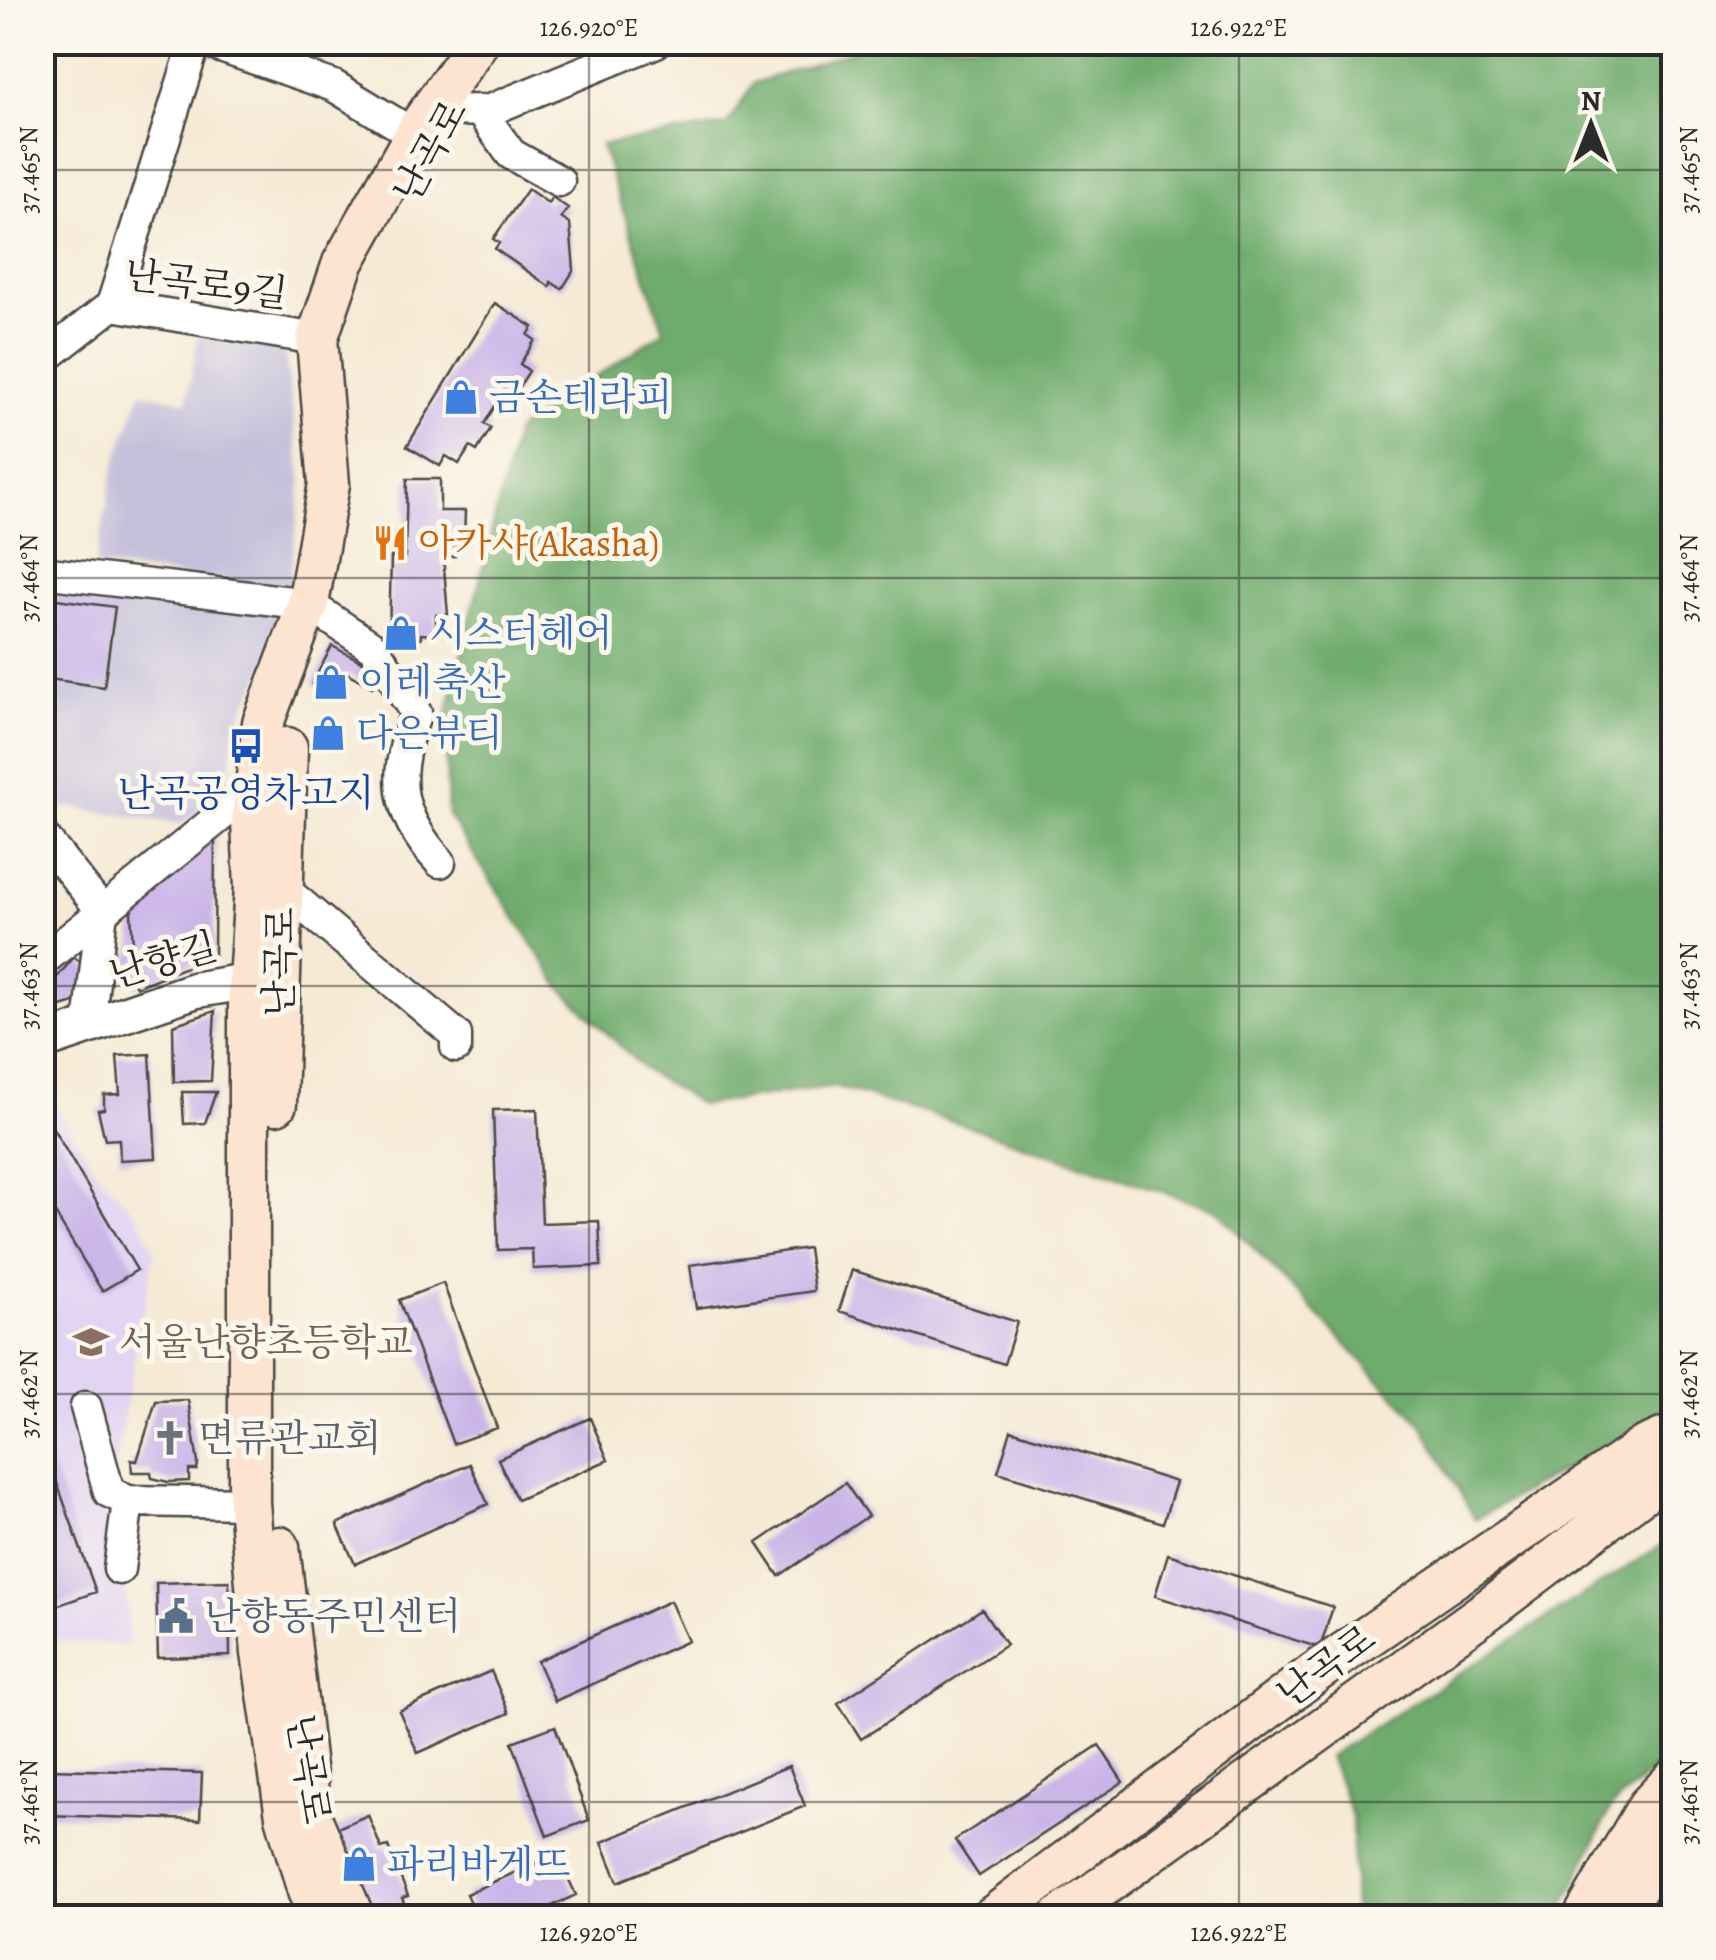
<svg xmlns="http://www.w3.org/2000/svg" width="1716" height="1960" font-family="Alegreya,'Noto Serif KR',serif">
	<rect width="100%" height="100%" fill="#fbf7ec"/>
	<filter id="ink" filterUnits="userSpaceOnUse"><feTurbulence type="fractalNoise" baseFrequency=".01" numOctaves="2"/><feDisplacementMap in="SourceGraphic" scale="20" xChannelSelector="R" yChannelSelector="G"/><feConvolveMatrix kernelMatrix="1 2 1 2 8 2 1 2 1" color-interpolation-filters="sRGB"/></filter>
	<filter id="wash" filterUnits="userSpaceOnUse"><feTurbulence type="fractalNoise" baseFrequency=".0048" numOctaves="4" result="noise"/><feDisplacementMap in="SourceGraphic" scale="40" xChannelSelector="R" yChannelSelector="G"/><feGaussianBlur stdDeviation="2.25" result="paint"/><feColorMatrix in="noise" values="0 0 0 0 0 0 0 0 0 0 0 0 0 0 0 0 0 1.4 0 .05"/><feComposite in="paint" operator="in"/></filter>
	<g filter="url(#wash)">
		<rect width="100%" height="100%" fill="#f6ead5"/>
		<path fill="#e2d4f3" d="M 42,1082 L 94,1168 L 137,1216 L 155,1251 L 113,1475 L 128,1541 L 125,1586 L 130,1646 L 43,1640 Z"/>
		<path fill="#c5c0da" d="M 198,336 L 284,349 L 302,480 L 289,588 L 95,566 L 114,467 L 141,392 L 187,402 Z
			M 43,589 L 292,612 L 235,727 L 227,789 L 181,824 L 54,805 L 43,775 Z"/>
		<path fill="#6eab6c" stroke="#4c6b4c" stroke-width="2.5" d="M 858,43 L 1673,43 L 1673,1409 L 1475,1519 L 1421,1423 L 1217,1210 L 959,1123 L 834,1086 L 701,1105 L 646,1071 L 562,989 L 448,815 L 445,723 L 516,431 L 664,331 L 601,145 L 727,125 L 754,83 L 852,51 Z
			M 1673,1538 L 1673,1754 L 1611,1807 L 1559,1917 L 1354,1917 L 1352,1816 L 1329,1756 Z"/>
		<g id="blocks">
			<path fill="#cbb5e8" d="M 528,189 L 548,203 L 552,197 L 568,208 L 561,218 L 570,224 L 574,270 L 562,289 L 551,282 L 550,287 L 495,249 L 499,243 L 493,239 Z
				M 495,303 L 533,327 L 528,335 L 535,340 L 520,364 L 529,371 L 514,395 L 505,389 L 484,424 L 491,428 L 477,451 L 470,447 L 459,464 L 446,456 L 440,466 L 407,446 Z
				M 407,479 L 440,479 L 440,511 L 465,511 L 464,543 L 455,542 L 455,556 L 443,556 L 448,615 L 436,615 L 436,635 L 421,634 L 421,638 L 389,637 L 391,557 L 405,557 Z
				M 42,597 L 115,607 L 104,687 L 42,678 Z
				M 332,646 L 380,671 L 372,687 L 347,673 L 335,696 L 312,684 Z
				M 215,832 L 214,956 L 136,987 L 126,962 L 133,947 L 131,911 L 149,882 Z
				M 74,957 L 92,971 L 74,1003 L 42,1013 L 42,986 L 50,977 L 58,976 Z
				M 215,1011 L 211,1081 L 174,1082 L 173,1025 Z
				M 150,1054 L 156,1158 L 120,1160 L 119,1139 L 105,1140 L 98,1110 L 104,1109 L 104,1095 L 120,1094 L 117,1056 Z
				M 182,1092 L 216,1092 L 205,1123 L 184,1124 Z
				M 537,1109 L 542,1223 L 599,1221 L 601,1266 L 533,1269 L 532,1249 L 498,1250 L 493,1110 Z
				M 42,1110 L 137,1270 L 102,1291 L 42,1192 Z
				M 808,1248 L 814,1291 L 696,1308 L 690,1265 Z
				M 852,1270 L 1017,1322 L 1004,1364 L 839,1311 Z
				M 443,1283 L 497,1428 L 453,1444 L 399,1300 Z
				M 188,1400 L 198,1463 L 197,1470 L 189,1470 L 189,1481 L 168,1482 L 152,1478 L 151,1472 L 132,1472 L 131,1460 L 137,1461 L 156,1401 Z
				M 590,1418 L 608,1460 L 517,1500 L 498,1459 Z
				M 1011,1430 L 1176,1482 L 1163,1523 L 998,1472 Z
				M 42,1441 L 96,1592 L 42,1611 Z
				M 470,1464 L 488,1504 L 355,1564 L 337,1524 Z
				M 845,1483 L 868,1516 L 779,1576 L 757,1543 Z
				M 1168,1554 L 1333,1607 L 1320,1648 L 1155,1596 Z
				M 229,1581 L 230,1656 L 158,1658 L 156,1583 Z
				M 670,1601 L 688,1641 L 555,1701 L 537,1661 Z
				M 982,1609 L 1006,1645 L 861,1739 L 838,1703 Z
				M 491,1671 L 509,1713 L 418,1753 L 399,1711 Z
				M 555,1726 L 589,1820 L 547,1836 L 512,1742 Z
				M 1099,1745 L 1123,1782 L 979,1876 L 955,1840 Z
				M 789,1766 L 805,1806 L 618,1882 L 602,1842 Z
				M 47,1769 L 202,1773 L 200,1820 L 45,1815 Z
				M 368,1815 L 381,1848 L 388,1846 L 408,1896 L 402,1898 L 410,1918 L 371,1918 L 335,1829 Z
				M 557,1854 L 576,1895 L 526,1918 L 476,1918 L 466,1894 Z"/>
		</g>
	</g>
	<g filter="url(#ink)">
		<use href="#blocks" fill-opacity="0" stroke="#494844" stroke-width="2.5"/>
		<g fill="none" stroke-linecap="round" stroke-linejoin="round">
			<defs>
				<path id="minor" d="M 206,42 L 334,86 L 415,135
					M 430,111 L 490,110 L 656,42
					M 480,111 L 511,154 L 559,181
					M 112,305 L 195,42
					M 42,360 L 112,305 L 317,339
					M 42,572 L 308,604 L 374,648 L 416,713 C 392,775 395,813 440,862
					M 42,835 L 102,911 L 89,1026
					M 268,890 L 293,897 L 456,1035 L 456,1047
					M 42,961 L 256,787
					M 86,1407 L 109,1492 L 128,1501 L 249,1503
					M 119,1569 L 128,1501"/>
				<path id="tertiary" d="M 42,1042 L 195,990 L 249,981"/>
				<path id="secondary" d="M 276,1104 L 287,748
					M 279,1547 L 311,1818 L 354,1918
					M 321,1918 L 308,1891 L 286,1816 L 262,1653 L 249,1503 L 249,981 L 255,887 L 252,822 L 263,723 L 308,604 L 329,484 L 317,339 L 343,263 L 421,124 L 478,42
					M 991,1918 L 1316,1672 L 1644,1447 L 1674,1434
					M 1059,1918 L 1493,1606 L 1674,1469
					M 1583,1918 L 1648,1806 L 1674,1779
					M 1618,1918 L 1674,1829"/>
			</defs>
			<use href="#minor" stroke="#494844" stroke-width="35"/>
			<use href="#tertiary" stroke="#494844" stroke-width="40"/>
			<use href="#secondary" stroke="#494844" stroke-width="45"/>
			<use href="#minor" stroke="#fff" stroke-width="30"/>
			<use href="#tertiary" stroke="#fff" stroke-width="35"/>
			<use href="#secondary" stroke="#fde4d0" stroke-width="40"/>
		</g>
	</g>
	<path fill="none" stroke="#2b2b2b" stroke-width="2.5" stroke-opacity="0.45" d="M 589,42 L 589,1918M 1239,42 L 1239,1918M 42,170 L 1674,170M 42,578 L 1674,578M 42,986 L 1674,986M 42,1394 L 1674,1394M 42,1802 L 1674,1802"/>
	<defs>
		<symbol id="shop-bare" viewBox="-9 -9 18 18"><path d="M-5-2.5h2.3a2.7 3.5 0 0 1 5.4 0H5L5.5 6h-11ZM-1.5-2.5h3a1.5 2.3 0 0 0-3 0Z" fill="#3f7fe0" stroke="#fbf7ec" stroke-width="2.5" paint-order="stroke"/></symbol>
		<symbol id="restaurant-bare" viewBox="-9 -9 18 18"><path d="M-5-6h1v4h1v-4h1v4h1v-4h1v5L-1.5 .5V6h-2V.5L-5-1ZM5-6V6H3V1.5H1.5Q1.5-4 5-6Z" fill="#e8710a" stroke="#fbf7ec" stroke-width="2.5" paint-order="stroke"/></symbol>
		<symbol id="bus-bare" viewBox="-9 -9 18 18"><path d="M-5-6H5V4H4V6H2V4H-2V6H-4V4H-5ZM-3.5-4V0h7V-4ZM-3.5 1.2v1.5H-2V1.2ZM2 1.2v1.5H3.5V1.2Z" fill="#1a4fb4" stroke="#fbf7ec" stroke-width="2.5" paint-order="stroke"/></symbol>
		<symbol id="school-bare" viewBox="-9 -9 18 18"><path d="M0-5L7-2L0 1L-7-2ZM-4 1L0 2.5L4 1V4Q0 6-4 4Z" fill="#8d6e63" stroke="#fbf7ec" stroke-width="2.5" paint-order="stroke"/></symbol>
		<symbol id="church-bare" viewBox="-9 -9 18 18"><path d="M-1.2-6h2.4v3.5h3.3v2.4h-3.3V6h-2.4V-.1h-3.3v-2.4h3.3Z" fill="#6b7280" stroke="#fbf7ec" stroke-width="2.5" paint-order="stroke"/></symbol>
		<symbol id="civic-bare" viewBox="-9 -9 18 18"><path d="M-.6-6.5H3V-4.5H.6V-3L4-1V1h2V6H-6V1h2V-1L-.6-3ZM-1.2 2.5V6h2.4V2.5Z" fill="#5c6f8a" stroke="#fbf7ec" stroke-width="2.5" paint-order="stroke"/></symbol>
	</defs>
	<g fill-rule="evenodd">
		<use href="#shop-bare" x="436" y="372" width="50" height="50"/>
		<use href="#restaurant-bare" x="365" y="518" width="50" height="50"/>
		<use href="#shop-bare" x="376" y="608" width="50" height="50"/>
		<use href="#shop-bare" x="306" y="657" width="50" height="50"/>
		<use href="#shop-bare" x="303" y="708" width="50" height="50"/>
		<use href="#bus-bare" x="221" y="721" width="50" height="50"/>
		<use href="#school-bare" x="66" y="1317" width="50" height="50"/>
		<use href="#church-bare" x="145" y="1413" width="50" height="50"/>
		<use href="#civic-bare" x="151" y="1591" width="50" height="50"/>
		<use href="#shop-bare" x="334" y="1839" width="50" height="50"/>
	</g>
	<g text-anchor="middle" stroke-width="10" stroke-linejoin="round" paint-order="stroke">
		<g font-size="38" fill="#2b2b2b" stroke="#fbf7ec">
			<text transform="translate(430 151) rotate(-61)" y="13">난곡로</text>
			<text transform="translate(206 284) rotate(7)" y="13">난곡로9길</text>
			<text transform="translate(163 960) rotate(-16)" y="13">난향길</text>
			<text transform="translate(280 962) rotate(-89)" y="13">난곡로</text>
			<text transform="translate(1326 1666) rotate(-36)" y="13">난곡로</text>
			<text transform="translate(309 1769) rotate(81)" y="13">난곡로</text>
		</g>
		<g font-size="38" fill="#366cbe" stroke="#fbf7ec" text-anchor="start">
			<text x="489" y="410">금손테라피</text>
			<text x="429" y="646">시스터헤어</text>
			<text x="359" y="695">이레축산</text>
			<text x="356" y="746">다은뷰티</text>
			<text x="387" y="1877">파리바게뜨</text>
		</g>
		<g font-size="38" fill="#c56008" stroke="#fbf7ec" text-anchor="start">
			<text x="418" y="556">아카샤(Akasha)</text>
		</g>
		<g font-size="38" fill="#164399" stroke="#fbf7ec">
			<text x="246" y="806">난곡공영차고지</text>
		</g>
		<g font-size="38" fill="#785e54" stroke="#fbf7ec" text-anchor="start">
			<text x="119" y="1355">서울난향초등학교</text>
		</g>
		<g font-size="38" fill="#5b616d" stroke="#fbf7ec" text-anchor="start">
			<text x="198" y="1451">면류관교회</text>
		</g>
		<g font-size="38" fill="#4e5e75" stroke="#fbf7ec" text-anchor="start">
			<text x="204" y="1629">난향동주민센터</text>
		</g>
	</g>
	<rect width="1716" height="1960" fill="none" stroke="#fbf7ec" stroke-width="110"/>
	<g transform="translate(1591 125)" stroke="#fbf7ec" stroke-width="8" paint-order="stroke">
	<path d="M0-8L18 38L0 25L-18 38Z" fill="#2b2b2b"/>
	<text y="-15" font-size="28" font-weight="bold" text-anchor="middle" fill="#2b2b2b">N</text>
	</g>
	<rect x="55" y="55" width="1606" height="1850" fill="none" stroke="#2b2b2b" stroke-width="4"/>
	<g font-size="25" text-anchor="middle" fill="#2b2b2b">
		<text x="589" y="36">126.920°E</text>
		<text x="1239" y="36">126.922°E</text>
		<text transform="translate(28 170) rotate(-90)" y="9">37.465°N</text>
		<text transform="translate(1688 170) rotate(-90)" y="9">37.465°N</text>
		<text transform="translate(28 578) rotate(-90)" y="9">37.464°N</text>
		<text transform="translate(1688 578) rotate(-90)" y="9">37.464°N</text>
		<text transform="translate(28 986) rotate(-90)" y="9">37.463°N</text>
		<text transform="translate(1688 986) rotate(-90)" y="9">37.463°N</text>
		<text transform="translate(28 1394) rotate(-90)" y="9">37.462°N</text>
		<text transform="translate(1688 1394) rotate(-90)" y="9">37.462°N</text>
		<text transform="translate(28 1802) rotate(-90)" y="9">37.461°N</text>
		<text transform="translate(1688 1802) rotate(-90)" y="9">37.461°N</text>
		<text x="589" y="1941">126.920°E</text>
		<text x="1239" y="1941">126.922°E</text>
	</g>
</svg>
